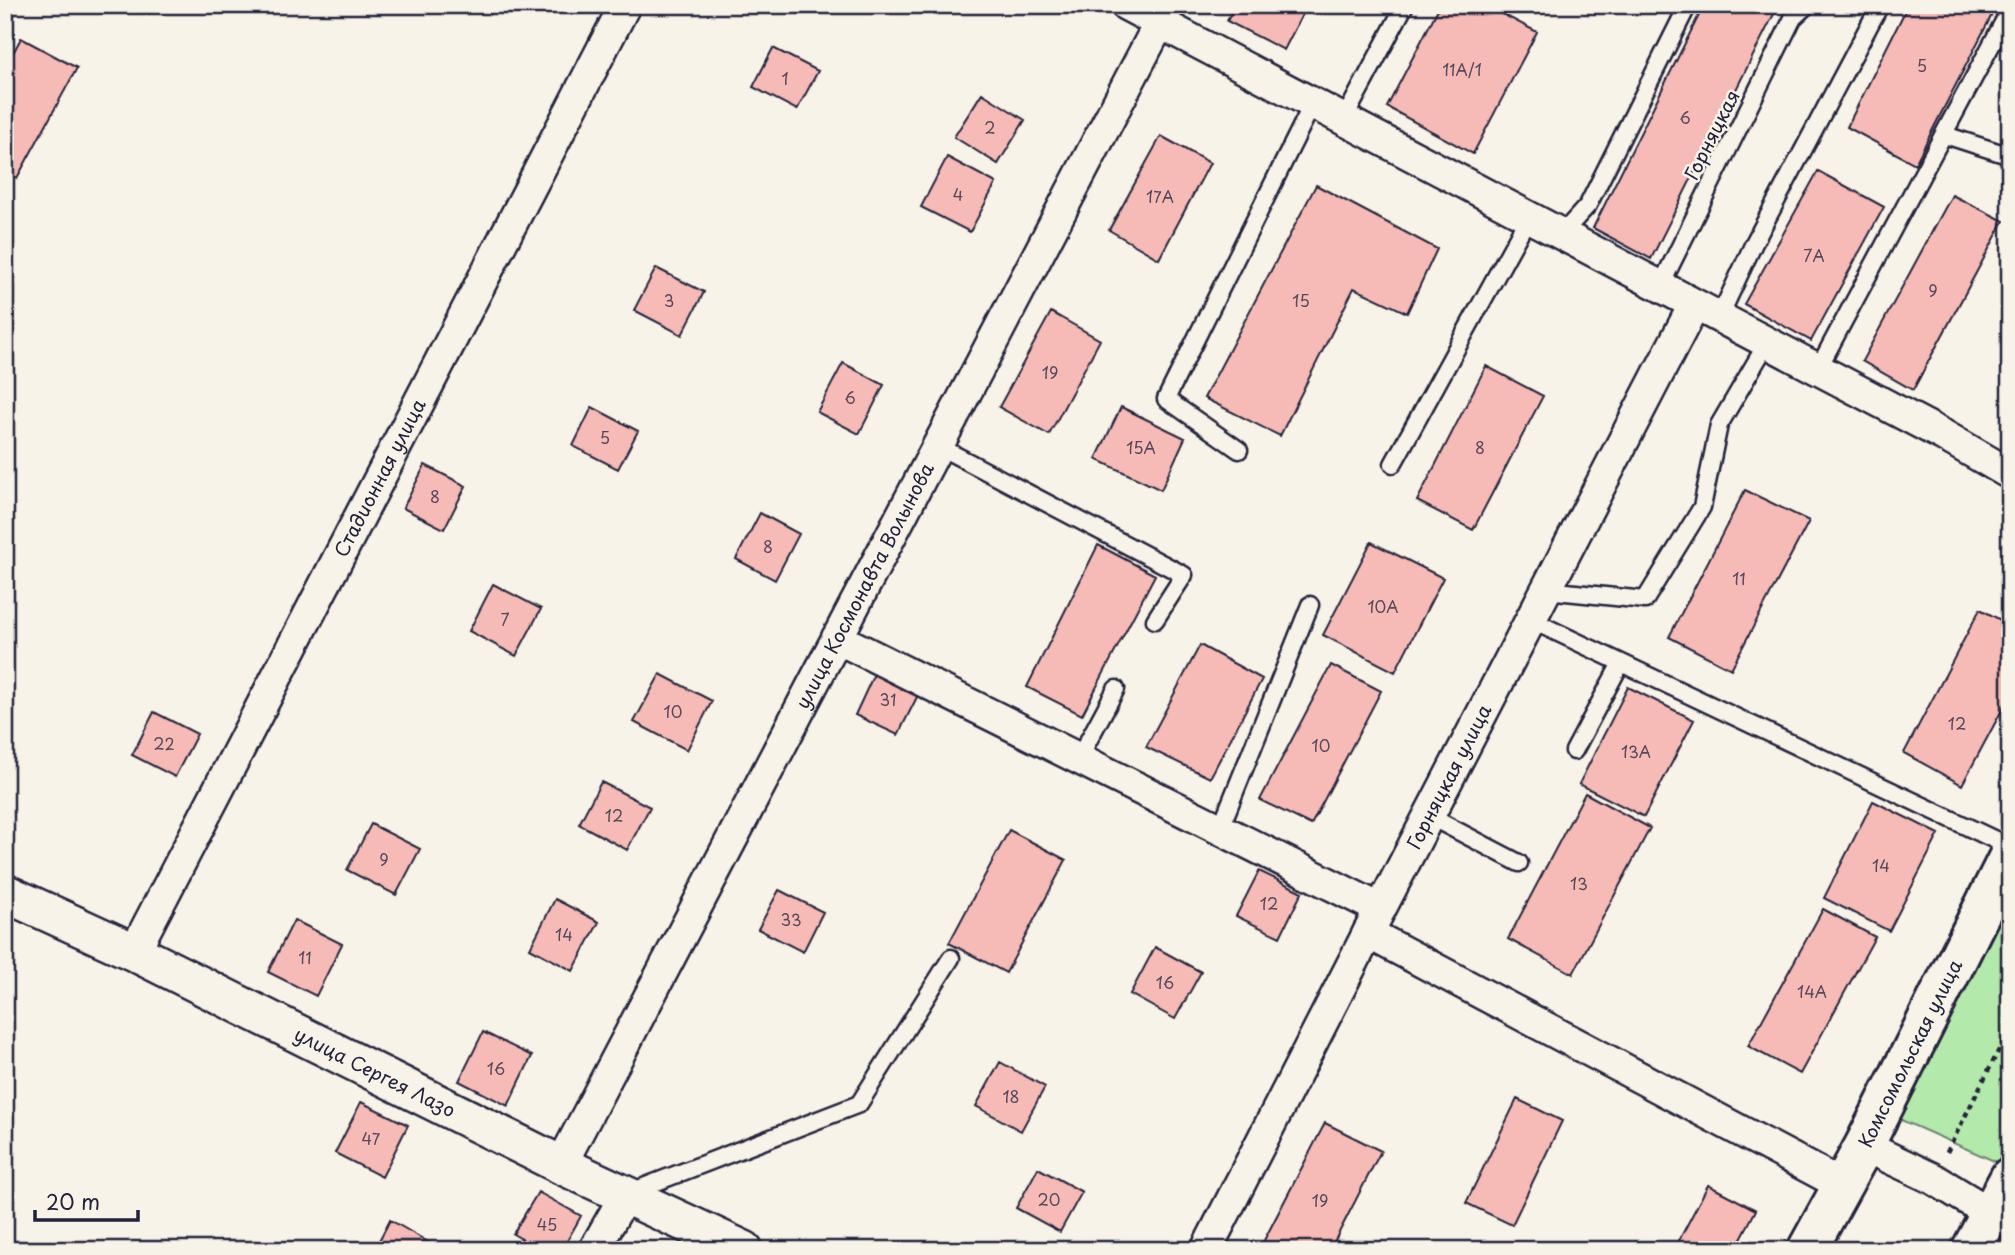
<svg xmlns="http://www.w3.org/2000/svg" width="2015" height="1255" font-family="'Playpen Sans',sans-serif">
	<rect width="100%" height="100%" fill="#f7f3e8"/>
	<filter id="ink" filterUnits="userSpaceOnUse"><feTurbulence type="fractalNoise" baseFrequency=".0143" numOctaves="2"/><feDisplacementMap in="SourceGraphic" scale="14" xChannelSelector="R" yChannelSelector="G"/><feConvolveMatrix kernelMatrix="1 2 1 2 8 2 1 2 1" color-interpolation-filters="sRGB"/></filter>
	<g filter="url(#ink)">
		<path fill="#b3e9ab" stroke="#6a8673" stroke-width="2" d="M 2010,892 L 2010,1168 L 1892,1116 Z"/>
		<path fill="#f7bbb7" stroke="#22223b" stroke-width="2" d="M 1235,5 L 1307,5 L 1284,50 L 1227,21 Z
			M 1440,5 L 1485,5 L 1537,32 L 1473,154 L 1387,107 Z
			M 1704,5 L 1772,5 L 1777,8 L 1651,259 L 1593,228 Z
			M 1908,5 L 1997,5 L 1915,164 L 1847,127 Z
			M 21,38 L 77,68 L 17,178 L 5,171 L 5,68 Z
			M 773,48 L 818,71 L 797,110 L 753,87 Z
			M 982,93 L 1025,120 L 998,164 L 954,137 Z
			M 1161,136 L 1210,163 L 1159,259 L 1109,230 Z
			M 947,157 L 996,183 L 970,232 L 921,207 Z
			M 1818,171 L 1884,207 L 1811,341 L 1744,304 Z
			M 1316,185 L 1437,249 L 1407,313 L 1354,288 L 1280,436 L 1204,398 Z
			M 1952,195 L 2004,221 L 1913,390 L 1862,361 Z
			M 656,268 L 704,292 L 682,335 L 634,310 Z
			M 1051,312 L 1100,340 L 1049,435 L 999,407 Z
			M 843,363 L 884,385 L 859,434 L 817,412 Z
			M 1486,366 L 1543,396 L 1473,530 L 1417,501 Z
			M 592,407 L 638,431 L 618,469 L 573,446 Z
			M 1121,407 L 1185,438 L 1161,490 L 1096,459 Z
			M 425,465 L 466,486 L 444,529 L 403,508 Z
			M 1745,490 L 1809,521 L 1731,669 L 1669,637 Z
			M 760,513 L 799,534 L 775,580 L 736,559 Z
			M 1371,542 L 1443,578 L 1395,672 L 1323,635 Z
			M 1098,545 L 1155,575 L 1082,715 L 1027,687 Z
			M 493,584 L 541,609 L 516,656 L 469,631 Z
			M 1980,609 L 2010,625 L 2010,695 L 1962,785 L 1904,753 Z
			M 1200,645 L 1262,679 L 1210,778 L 1146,747 Z
			M 879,663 L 923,685 L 898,735 L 855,715 Z
			M 1331,665 L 1381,691 L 1311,825 L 1260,800 Z
			M 660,674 L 712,701 L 687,750 L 634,722 Z
			M 1628,687 L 1694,720 L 1644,817 L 1579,784 Z
			M 154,712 L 197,734 L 175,777 L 132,755 Z
			M 601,782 L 650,807 L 627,850 L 579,824 Z
			M 1585,793 L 1650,828 L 1573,974 L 1508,939 Z
			M 1873,801 L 1939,834 L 1889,931 L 1824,898 Z
			M 371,824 L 420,849 L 396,895 L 347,870 Z
			M 1009,830 L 1066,860 L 1006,973 L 949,943 Z
			M 1259,871 L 1302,892 L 1280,937 L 1236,916 Z
			M 779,890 L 823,912 L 803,952 L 758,929 Z
			M 555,899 L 599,922 L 573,971 L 530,948 Z
			M 1823,909 L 1875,937 L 1800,1074 L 1748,1046 Z
			M 294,920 L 342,944 L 316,996 L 268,972 Z
			M 1155,947 L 1201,972 L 1175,1019 L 1130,994 Z
			M 483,1032 L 532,1056 L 508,1106 L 459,1081 Z
			M 1000,1062 L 1045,1087 L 1021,1131 L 976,1106 Z
			M 1517,1099 L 1562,1121 L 1512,1225 L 1466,1203 Z
			M 361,1102 L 408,1125 L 382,1177 L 335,1153 Z
			M 1325,1123 L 1381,1151 L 1330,1250 L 1259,1250 Z
			M 1038,1168 L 1082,1192 L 1060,1232 L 1016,1208 Z
			M 1708,1185 L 1756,1210 L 1735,1250 L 1674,1250 Z
			M 538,1192 L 581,1216 L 562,1250 L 541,1250 L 513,1234 Z
			M 390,1220 L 430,1243 L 426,1250 L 374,1250 Z"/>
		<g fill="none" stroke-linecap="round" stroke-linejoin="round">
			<defs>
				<path id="service" d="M 1343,121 L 1405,5
					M 1945,135 L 2010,156
					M 1561,235 L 1588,205 L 1688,5
					M 1660,287 L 1793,18 L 1807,5
					M 1719,318 L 1754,243 L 1880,5
					M 1818,369 L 2010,10
					M 938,446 L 1184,575 L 1155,620
					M 1239,450 L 1166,399 L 1312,105
					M 1393,464 L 1528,218
					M 1546,590 L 1645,600 L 1702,507 L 1719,425 L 1767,343
					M 1531,620 L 2010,847
					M 1574,751 L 1621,663
					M 1079,758 L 1116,689
					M 1429,816 L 1519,863
					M 1220,829 L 1310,605
					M 628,1193 L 859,1104 L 951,958"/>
				<g id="minor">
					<path d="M 1126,5 L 1943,435 L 2010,474"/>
					<path d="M 837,638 L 1380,909"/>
					<path d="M 1368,933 L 1842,1185"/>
					<path id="s1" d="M 134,952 L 625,5"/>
					<path d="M 1864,1146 L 1934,1179 L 1990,1213"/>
					<path id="s2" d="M 561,1165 L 1169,5"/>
					<path d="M 594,1250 L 626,1194"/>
					<path id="s3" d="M 1206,1250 L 1368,933 L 1694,305"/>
				</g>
				<g id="tertiary">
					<path id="s4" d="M 5,893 L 134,952 L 561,1165 L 744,1250"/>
				</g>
				<g id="secondary">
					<path id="s5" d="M 1807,1250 L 1864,1146 L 2010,854"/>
					<path d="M 1971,1250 L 2010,1177"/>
				</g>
			</defs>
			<use href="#service" stroke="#22223b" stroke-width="21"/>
			<use href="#minor" stroke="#22223b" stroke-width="35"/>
			<use href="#tertiary" stroke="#22223b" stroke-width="42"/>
			<use href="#secondary" stroke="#22223b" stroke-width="44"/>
			<path stroke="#22223b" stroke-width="4.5" stroke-dasharray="5 5" stroke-linecap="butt" d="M 1947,1152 L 2010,1028"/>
			<use href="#service" stroke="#f7f3e8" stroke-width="16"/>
			<use href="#minor" stroke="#f7f3e8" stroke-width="30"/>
			<use href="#tertiary" stroke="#f7f3e8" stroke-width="37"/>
			<use href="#secondary" stroke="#f7f3e8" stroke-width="38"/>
		</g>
	</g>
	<g text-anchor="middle" stroke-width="5" stroke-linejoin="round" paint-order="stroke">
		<g font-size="16" fill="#57485a">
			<text x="1922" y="72">5</text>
			<text x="1462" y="76">11А/1</text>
			<text x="785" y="85">1</text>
			<text x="1685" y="124">6</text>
			<text x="990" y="134">2</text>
			<text x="958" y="201">4</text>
			<text x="1160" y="203">17А</text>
			<text x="1814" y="262">7А</text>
			<text x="1933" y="297">9</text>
			<text x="669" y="307">3</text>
			<text x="1301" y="307">15</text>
			<text x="1050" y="379">19</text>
			<text x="850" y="404">6</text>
			<text x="605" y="444">5</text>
			<text x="1141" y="454">15А</text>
			<text x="1480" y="454">8</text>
			<text x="435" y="503">8</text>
			<text x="768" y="553">8</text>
			<text x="1739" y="585">11</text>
			<text x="1383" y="613">10А</text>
			<text x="505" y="626">7</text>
			<text x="888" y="706">31</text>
			<text x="673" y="718">10</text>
			<text x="1957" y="730">12</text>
			<text x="164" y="750">22</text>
			<text x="1321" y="752">10</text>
			<text x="1636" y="758">13А</text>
			<text x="614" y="822">12</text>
			<text x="384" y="866">9</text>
			<text x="1881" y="872">14</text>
			<text x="1579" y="890">13</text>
			<text x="1269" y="910">12</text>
			<text x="791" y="926">33</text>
			<text x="564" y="941">14</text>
			<text x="305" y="964">11</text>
			<text x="1165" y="989">16</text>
			<text x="1812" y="998">14А</text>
			<text x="496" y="1075">16</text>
			<text x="1011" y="1103">18</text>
			<text x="371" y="1145">47</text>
			<text x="1049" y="1206">20</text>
			<text x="1320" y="1207">19</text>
			<text x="547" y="1231">45</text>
		</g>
		<g font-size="19" fill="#22223b" stroke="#f7f3e8">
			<text transform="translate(1712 135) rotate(-63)" y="7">Горняцкая</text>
			<text dy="7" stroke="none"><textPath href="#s1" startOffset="534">Стадионная улица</textPath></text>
			<text dy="7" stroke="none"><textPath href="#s2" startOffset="654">улица Космонавта Волынова</textPath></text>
			<text dy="7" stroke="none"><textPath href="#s3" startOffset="532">Горняцкая улица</textPath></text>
			<text dy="7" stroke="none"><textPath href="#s5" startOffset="222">Комсомольская улица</textPath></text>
			<text dy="7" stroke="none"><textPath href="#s4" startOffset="411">улица Сергея Лазо</textPath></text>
		</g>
	</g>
	<rect width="2015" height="1255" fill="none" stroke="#f7f3e8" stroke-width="28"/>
	<rect x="14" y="14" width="1987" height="1227" fill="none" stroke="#22223b" stroke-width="2.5" filter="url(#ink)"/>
	<path d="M35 1210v10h103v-10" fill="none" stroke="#22223b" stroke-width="3.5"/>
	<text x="46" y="1210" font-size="21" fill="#22223b" stroke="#f7f3e8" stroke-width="5" paint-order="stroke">20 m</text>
</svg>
